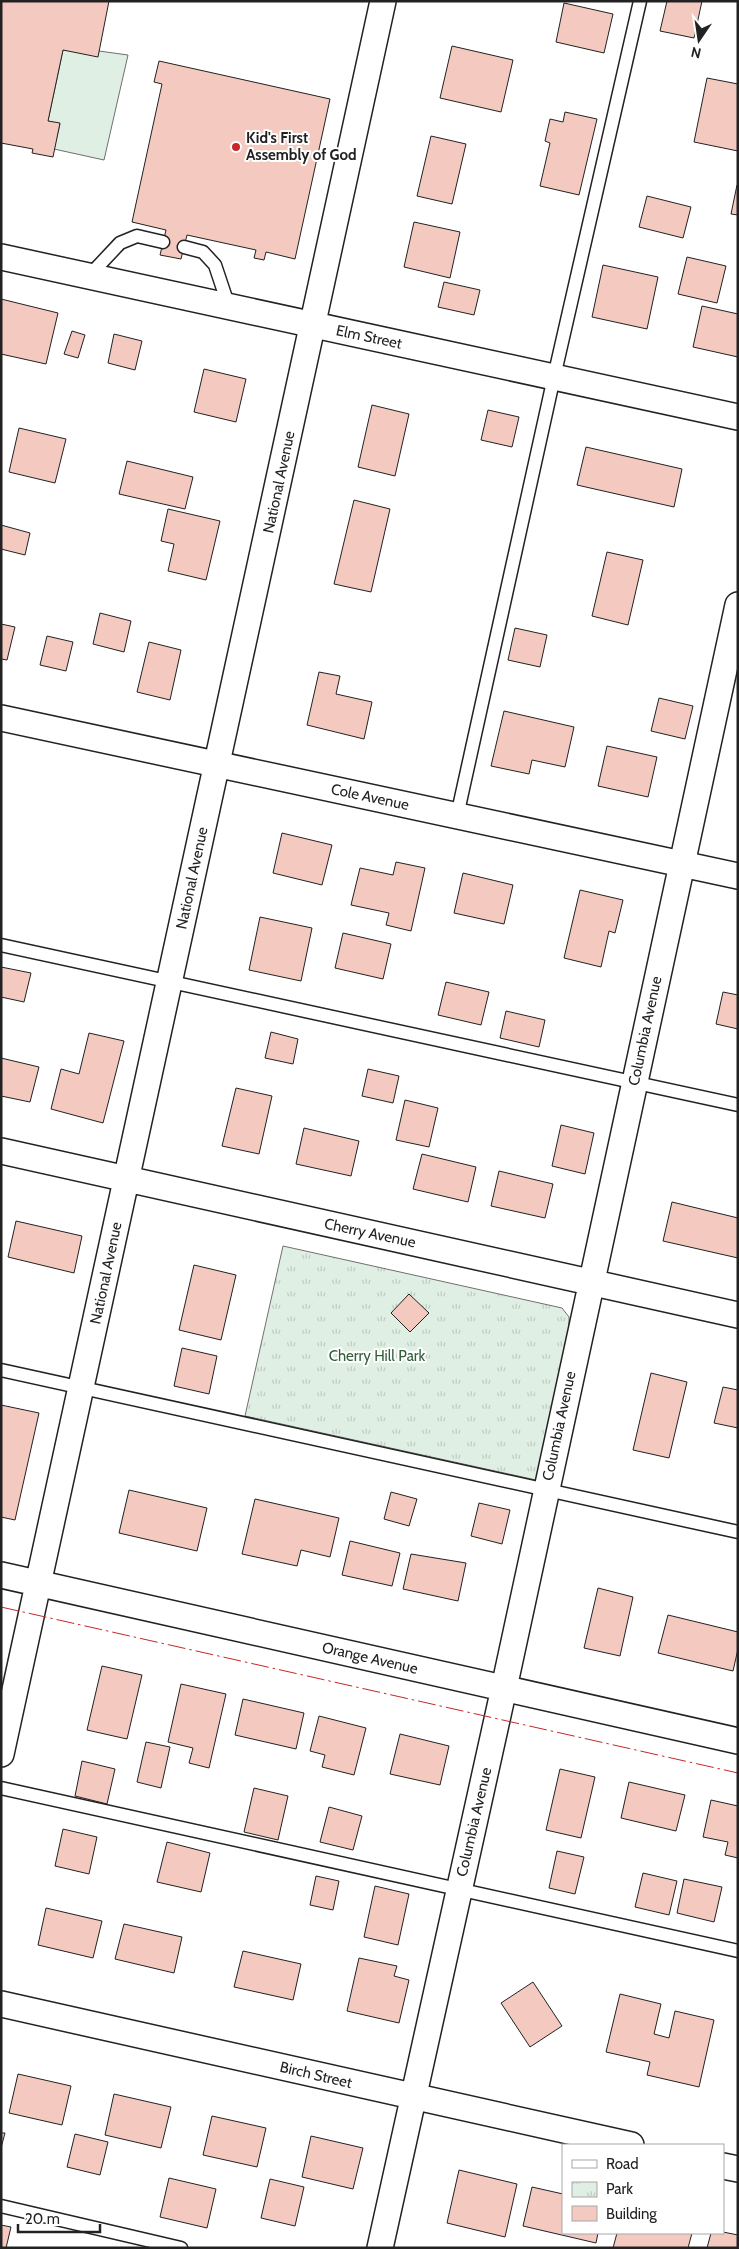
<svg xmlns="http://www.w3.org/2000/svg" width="739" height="2249" font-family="Cabin,sans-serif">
	<defs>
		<pattern id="park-tufts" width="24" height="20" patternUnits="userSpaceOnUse" patternTransform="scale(1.25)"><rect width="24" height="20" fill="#e0efe3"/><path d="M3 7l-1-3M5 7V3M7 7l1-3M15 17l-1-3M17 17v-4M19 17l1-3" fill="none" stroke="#c0cdc2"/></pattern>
	</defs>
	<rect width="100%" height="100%" fill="#fff"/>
	<path fill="#e0efe3" stroke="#6f6f6f" d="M 63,50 L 99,51 L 128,55 L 104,160 L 54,149 L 60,124 L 48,121 Z"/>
	<path fill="url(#park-tufts)" stroke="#6f6f6f" d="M 283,1246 L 562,1308 L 569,1317 L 569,1327 L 536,1480 L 245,1416 Z"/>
	<path fill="#f3c9c0" stroke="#222" d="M 1,1 L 109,1 L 98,57 L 63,50 L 48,121 L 60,123 L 53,157 L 32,153 L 33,149 L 1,143 Z
		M 667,1 L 702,1 L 694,38 L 660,31 Z
		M 564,3 L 613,14 L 604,53 L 556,42 Z
		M 452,46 L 513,60 L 501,112 L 440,98 Z
		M 159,61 L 330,99 L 295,259 L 266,252 L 264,260 L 254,258 L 256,250 L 187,235 L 181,259 L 160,255 L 166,230 L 132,222 L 162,84 L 154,82 Z
		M 707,78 L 738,84 L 738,151 L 694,142 Z
		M 565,112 L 597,119 L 579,195 L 540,186 L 550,143 L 545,141 L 550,119 L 563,122 Z
		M 431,136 L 466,144 L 452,204 L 417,196 Z
		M 737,185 L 738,185 L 738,215 L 731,214 Z
		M 647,196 L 691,207 L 683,238 L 639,227 Z
		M 414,222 L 460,232 L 450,278 L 404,267 Z
		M 687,257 L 726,266 L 717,303 L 678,294 Z
		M 603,265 L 658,277 L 647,329 L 592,317 Z
		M 444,282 L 480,290 L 474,315 L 438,307 Z
		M 1,299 L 58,313 L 46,364 L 1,354 Z
		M 702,306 L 738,314 L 738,357 L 693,347 Z
		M 72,331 L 85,335 L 78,358 L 64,354 Z
		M 114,334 L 142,341 L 135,370 L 108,363 Z
		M 204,369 L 246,379 L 236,422 L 194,412 Z
		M 372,405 L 409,414 L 395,476 L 358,467 Z
		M 488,410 L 519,417 L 512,447 L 481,440 Z
		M 19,428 L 66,439 L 55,483 L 9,472 Z
		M 586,447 L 682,469 L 674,507 L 577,485 Z
		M 127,461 L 193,477 L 185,509 L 119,494 Z
		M 354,500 L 390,509 L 371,592 L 334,584 Z
		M 168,509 L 220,521 L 206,580 L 168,571 L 174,544 L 161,541 Z
		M 1,525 L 30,533 L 25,555 L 1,549 Z
		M 607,552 L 643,560 L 628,625 L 592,616 Z
		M 100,613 L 131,621 L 124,652 L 93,644 Z
		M 1,624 L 15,627 L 7,660 L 1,659 Z
		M 515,628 L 547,635 L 540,667 L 508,660 Z
		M 47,636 L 73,642 L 66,671 L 40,665 Z
		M 149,642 L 181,650 L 170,700 L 137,692 Z
		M 319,672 L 340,676 L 336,694 L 372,702 L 364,739 L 307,725 Z
		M 659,698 L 693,706 L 685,739 L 651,731 Z
		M 504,711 L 574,727 L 565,767 L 532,760 L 529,774 L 491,766 Z
		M 607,746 L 657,757 L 648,797 L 598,786 Z
		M 282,833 L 332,845 L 322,885 L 273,873 Z
		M 396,862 L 425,868 L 411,931 L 386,925 L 389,913 L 351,905 L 360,868 L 393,875 Z
		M 463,873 L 513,885 L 504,924 L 454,913 Z
		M 580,890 L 623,900 L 615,933 L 609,931 L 601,967 L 564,958 Z
		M 260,917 L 312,928 L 301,981 L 249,970 Z
		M 343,933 L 391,944 L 383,979 L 335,968 Z
		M 1,967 L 31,973 L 24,1002 L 1,997 Z
		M 446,982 L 489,992 L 481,1025 L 438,1015 Z
		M 723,992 L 738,995 L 738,1029 L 716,1024 Z
		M 506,1011 L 545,1020 L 539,1047 L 500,1038 Z
		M 271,1032 L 298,1039 L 293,1064 L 265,1058 Z
		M 89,1033 L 124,1041 L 103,1123 L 51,1109 L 61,1069 L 79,1074 Z
		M 1,1058 L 39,1067 L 30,1102 L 1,1096 Z
		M 368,1069 L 399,1076 L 393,1103 L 362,1096 Z
		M 236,1088 L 272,1096 L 259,1154 L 222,1146 Z
		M 405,1100 L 438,1108 L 429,1147 L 396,1140 Z
		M 561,1125 L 594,1133 L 585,1174 L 552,1166 Z
		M 304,1128 L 359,1141 L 351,1176 L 296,1164 Z
		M 422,1154 L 476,1167 L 468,1202 L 413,1189 Z
		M 499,1171 L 553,1184 L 545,1218 L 491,1206 Z
		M 672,1202 L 738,1218 L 738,1258 L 663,1241 Z
		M 16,1221 L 82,1236 L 74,1273 L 8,1257 Z
		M 194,1265 L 236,1275 L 221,1340 L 179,1330 Z
		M 409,1294 L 429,1313 L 410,1332 L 391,1313 Z
		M 182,1348 L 217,1356 L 209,1394 L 174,1386 Z
		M 651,1373 L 687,1382 L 669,1458 L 633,1450 Z
		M 723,1387 L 738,1390 L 738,1428 L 714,1423 Z
		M 1,1405 L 39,1413 L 15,1520 L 1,1517 Z
		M 129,1490 L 207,1508 L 197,1551 L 119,1533 Z
		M 391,1492 L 417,1499 L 409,1526 L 384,1519 Z
		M 255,1499 L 339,1518 L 330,1557 L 301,1550 L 297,1566 L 242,1554 Z
		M 479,1503 L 510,1510 L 502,1544 L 471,1536 Z
		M 350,1541 L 400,1553 L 392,1586 L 342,1575 Z
		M 411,1554 L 466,1563 L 458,1601 L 403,1589 Z
		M 598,1588 L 633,1597 L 620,1656 L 584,1648 Z
		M 668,1615 L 738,1632 L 738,1649 L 733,1671 L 658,1653 Z
		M 102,1666 L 142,1675 L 127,1739 L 87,1730 Z
		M 181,1684 L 226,1694 L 209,1768 L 189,1763 L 193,1748 L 168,1742 Z
		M 243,1699 L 304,1713 L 296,1749 L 235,1735 Z
		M 319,1716 L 366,1728 L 354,1775 L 322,1767 L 325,1755 L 310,1751 Z
		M 400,1734 L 449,1746 L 440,1785 L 390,1774 Z
		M 146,1742 L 170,1747 L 161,1788 L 137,1782 Z
		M 82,1761 L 115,1769 L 107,1804 L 75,1796 Z
		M 560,1769 L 595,1777 L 581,1838 L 546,1830 Z
		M 629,1782 L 685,1795 L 676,1831 L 621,1818 Z
		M 254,1788 L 288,1796 L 278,1840 L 244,1832 Z
		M 711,1800 L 738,1806 L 738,1858 L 725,1855 L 728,1842 L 703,1837 Z
		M 329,1807 L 362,1816 L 353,1850 L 320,1842 Z
		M 63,1829 L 97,1837 L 89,1874 L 55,1866 Z
		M 167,1842 L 210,1853 L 201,1892 L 157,1882 Z
		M 557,1851 L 584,1857 L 575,1894 L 549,1888 Z
		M 643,1873 L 677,1881 L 669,1915 L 635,1907 Z
		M 316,1876 L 339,1881 L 333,1910 L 310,1905 Z
		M 684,1879 L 722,1887 L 714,1922 L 677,1913 Z
		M 375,1886 L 409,1894 L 398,1945 L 364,1937 Z
		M 46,1908 L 102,1921 L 93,1958 L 38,1945 Z
		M 124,1924 L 182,1937 L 174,1973 L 115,1959 Z
		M 243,1951 L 301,1964 L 293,2000 L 234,1987 Z
		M 359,1958 L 397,1966 L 394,1976 L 409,1980 L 399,2023 L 347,2011 Z
		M 533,1982 L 562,2026 L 530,2047 L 501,2003 Z
		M 620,1994 L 661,2004 L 654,2034 L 669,2038 L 675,2011 L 714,2020 L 699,2087 L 647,2075 L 650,2062 L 606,2052 Z
		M 18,2074 L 71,2086 L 62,2125 L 9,2113 Z
		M 114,2094 L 171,2107 L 161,2148 L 105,2135 Z
		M 212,2116 L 266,2128 L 257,2167 L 203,2155 Z
		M 1,2133 L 5,2133 L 1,2148 Z
		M 75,2134 L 108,2142 L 100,2175 L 67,2167 Z
		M 311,2136 L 363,2148 L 353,2189 L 302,2177 Z
		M 459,2170 L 517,2184 L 505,2237 L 447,2223 Z
		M 169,2178 L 216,2189 L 207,2228 L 160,2217 Z
		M 270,2179 L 304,2187 L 295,2226 L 261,2218 Z
		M 532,2187 L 563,2194 L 563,2233 L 598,2233 L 596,2243 L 523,2226 Z
		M 1,2225 L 11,2227 L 6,2248 L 1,2248 Z
		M 723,2232 L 738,2235 L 738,2248 L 707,2248 L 711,2233 Z
		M 617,2233 L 692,2233 L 688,2248 L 613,2248 Z"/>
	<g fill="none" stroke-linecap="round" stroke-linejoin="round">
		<defs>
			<path id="lane" d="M 184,247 L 203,252 L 215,265 L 229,307
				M 89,276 L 120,243 L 137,236 L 163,242
				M 457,816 L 554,377 L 640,1
				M 1,945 L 738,1105
				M 1,1370 L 738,1532
				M 1,1788 L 738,1951
				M 1,2206 L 181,2248"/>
			<path id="street" d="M 1,257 L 738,417
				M 1,718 L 738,876
				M 1,1151 L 738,1315
				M 1,1575 L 738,1741
				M 1,1754 L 383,1
				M 1,2004 L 631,2145
				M 723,2166 L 738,2169
				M 380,2248 L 504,1688 L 738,605"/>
		</defs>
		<use href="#lane" stroke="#222" stroke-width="15"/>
		<use href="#street" stroke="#222" stroke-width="28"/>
		<use href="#lane" stroke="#fff" stroke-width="12"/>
		<use href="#street" stroke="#fff" stroke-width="25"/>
		<path stroke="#c62828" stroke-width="1" stroke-dasharray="18 4 2.5 4" stroke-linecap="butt" d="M 1,1607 L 738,1773"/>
	</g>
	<circle fill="#c62828" stroke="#fff" stroke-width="2" cx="236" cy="147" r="5"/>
	<g text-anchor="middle" stroke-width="4" stroke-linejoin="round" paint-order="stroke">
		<g font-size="15" font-weight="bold" fill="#222" stroke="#fff" text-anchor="start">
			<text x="246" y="143">Kid's First<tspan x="246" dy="17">Assembly of God</tspan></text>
		</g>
		<g font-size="15" fill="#222" stroke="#fff">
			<text transform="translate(369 337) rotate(12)" y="5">Elm Street</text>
			<text transform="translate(279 482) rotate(-78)" y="5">National Avenue</text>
			<text transform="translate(370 797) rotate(12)" y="5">Cole Avenue</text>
			<text transform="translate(192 878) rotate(-78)" y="5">National Avenue</text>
			<text transform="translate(645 1031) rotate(-78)" y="5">Columbia Avenue</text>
			<text transform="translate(370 1233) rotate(12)" y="5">Cherry Avenue</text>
			<text transform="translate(106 1273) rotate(-78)" y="5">National Avenue</text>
			<text transform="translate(559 1426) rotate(-78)" y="5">Columbia Avenue</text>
			<text transform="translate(370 1658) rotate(13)" y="5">Orange Avenue</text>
			<text transform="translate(474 1822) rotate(-77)" y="5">Columbia Avenue</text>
			<text transform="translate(316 2075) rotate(13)" y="5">Birch Street</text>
		</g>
		<g font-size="15" fill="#2f5e38" stroke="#fff">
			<text x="377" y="1361">Cherry Hill Park</text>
		</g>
	</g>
	<rect width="739" height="2249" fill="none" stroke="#222222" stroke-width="5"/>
	<rect x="562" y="2144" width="162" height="90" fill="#ffffff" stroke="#a7a7a7"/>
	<rect x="572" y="2160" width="25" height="8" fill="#ffffff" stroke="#a7a7a7"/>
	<text x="606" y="2169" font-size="15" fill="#222222">Road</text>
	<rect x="572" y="2182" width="25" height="15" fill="url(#park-tufts)" stroke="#a7a7a7"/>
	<text x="606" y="2194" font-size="15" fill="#222222">Park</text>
	<rect x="572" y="2206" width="25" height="15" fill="#f3c9c0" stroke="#a7a7a7"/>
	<text x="606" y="2219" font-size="15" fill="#222222">Building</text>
	<g transform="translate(699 40) rotate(193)" stroke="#ffffff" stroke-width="4" paint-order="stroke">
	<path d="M0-4L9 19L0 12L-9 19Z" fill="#222222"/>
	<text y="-8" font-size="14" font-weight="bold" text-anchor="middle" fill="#222222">N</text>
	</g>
	<path d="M18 2224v8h82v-8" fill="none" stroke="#222222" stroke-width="2.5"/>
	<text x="25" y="2224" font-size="15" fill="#222222" stroke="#ffffff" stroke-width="4" paint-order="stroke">20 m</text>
</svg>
